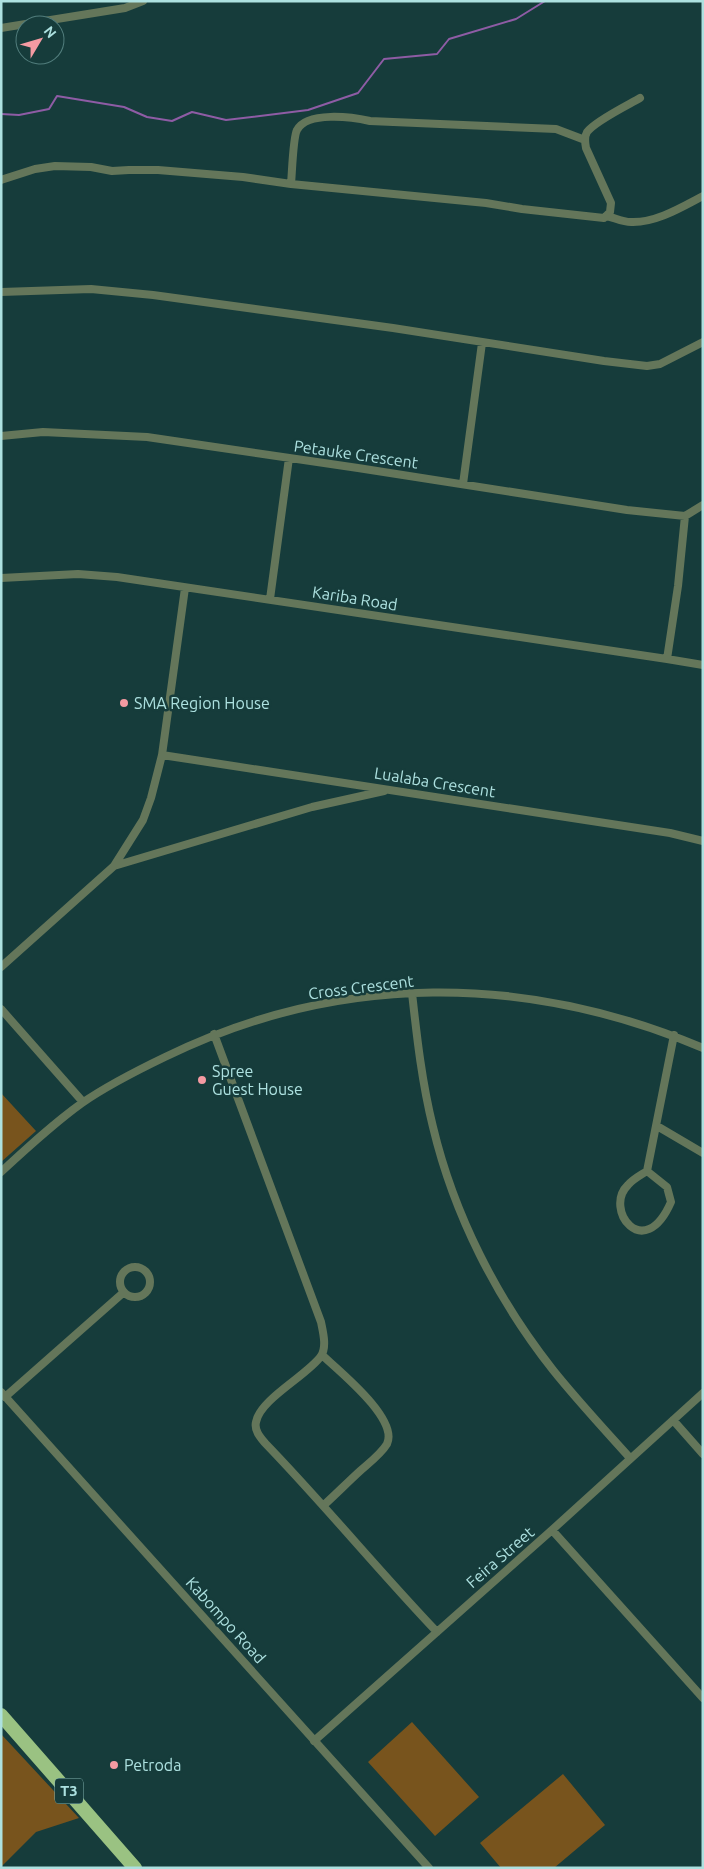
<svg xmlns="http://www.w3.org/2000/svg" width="704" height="1869" font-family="Ubuntu,sans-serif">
	<rect width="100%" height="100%" fill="#163c3b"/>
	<path fill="#78541d" d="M 1,1093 L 36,1131 L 1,1162 Z
		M 412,1722 L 479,1797 L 435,1836 L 368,1762 Z
		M 1,1734 L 79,1818 L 36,1832 L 1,1867 Z
		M 563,1774 L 605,1825 L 554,1868 L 501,1868 L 480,1843 Z"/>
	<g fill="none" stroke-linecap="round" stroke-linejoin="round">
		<path stroke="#8e5ca5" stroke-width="2" d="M 1,114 L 19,115 L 49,109 L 57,96 L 124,107 L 147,117 L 172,121 L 192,112 L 226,120 L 276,114 L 308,110 L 358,93 L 384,59 L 437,54 L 449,39 L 516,19 L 545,1"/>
		<path stroke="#64765a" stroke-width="8" d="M 1,28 L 125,8 L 143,1
			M 1,180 L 35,169 L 55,166 L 91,167 L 112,171 L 129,170 L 158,170 L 243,177 L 291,184 L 486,203 L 522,209 L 604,218 L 610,212 L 611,203 L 586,148 C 585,143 584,137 587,132 C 595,121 628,105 640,98
			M 291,184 C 292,174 293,137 297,130 C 307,111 352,117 370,121 L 556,129 L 585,140
			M 607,216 C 615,218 623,222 631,222 C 656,223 682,207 703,196
			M 1,292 L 91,289 L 153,295 L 393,328 L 604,361 L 647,366 L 660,364 L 703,342
			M 1,436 L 43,432 L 147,437 L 358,468 L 627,510 L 685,516 L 703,505
			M 463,484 L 482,343
			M 1,578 L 78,574 L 117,577 L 667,659 L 703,665
			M 270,599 L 289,458
			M 667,659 L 678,586 L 685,516
			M 162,755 L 670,833 L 703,841
			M 114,866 L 312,807 L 384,791
			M 1,967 L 114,866 L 143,820 L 151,798 L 162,755 L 185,588
			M 412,993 C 417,1038 422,1083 433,1127 C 454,1215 497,1299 553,1370 C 577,1400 604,1429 630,1458
			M 1,1009 L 83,1102
			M 214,1034 L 321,1322 C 323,1332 327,1347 321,1356 C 308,1375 260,1399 256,1422 C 254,1430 260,1437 265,1443 C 324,1504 378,1570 437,1632
			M 657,1126 L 703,1153
			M 647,1171 L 667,1187 L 671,1202 C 644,1264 603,1209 628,1185 C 633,1179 641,1175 647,1171 L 674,1035
			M 1,1172 C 27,1148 54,1123 82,1103 C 108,1085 138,1070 165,1057 C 339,972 526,973 703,1048
			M120 1282a15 15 0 1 1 30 0a15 15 0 1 1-30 0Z
			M 322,1355 C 339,1371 399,1419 387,1444 C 381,1454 369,1463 360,1471 C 348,1482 336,1494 324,1505
			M 1,1392 L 429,1868
			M 5,1397 L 124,1292
			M 673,1420 L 703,1454
			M 552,1530 L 703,1698
			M 314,1741 L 552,1530 L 703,1393"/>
		<path stroke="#9ac282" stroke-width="14" d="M 1,1715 L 135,1868"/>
	</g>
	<g fill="#f49aa2" stroke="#163c3b" stroke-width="2">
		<circle cx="124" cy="703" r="5"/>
		<circle cx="202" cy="1080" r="5"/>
		<circle cx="114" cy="1765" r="5"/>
	</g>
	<g text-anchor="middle" stroke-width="5" stroke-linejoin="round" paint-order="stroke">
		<rect fill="#163c3b" stroke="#80b0ae" stroke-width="1" x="55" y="1778.5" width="28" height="25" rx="4"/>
		<g font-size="15" font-weight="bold" fill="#ade1e0">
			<text x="69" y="1796">T3</text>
		</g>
		<g font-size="16" fill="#ade1e0" stroke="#163c3b">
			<text transform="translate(356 454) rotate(8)" y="6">Petauke Crescent</text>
			<text transform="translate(355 598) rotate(9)" y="6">Kariba Road</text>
			<text transform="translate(435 782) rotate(9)" y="6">Lualaba Crescent</text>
			<text transform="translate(361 987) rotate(-7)" y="6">Cross Crescent</text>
			<text transform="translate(500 1557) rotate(-41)" y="6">Feira Street</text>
			<text transform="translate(226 1620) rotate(48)" y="6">Kabompo Road</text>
		</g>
		<g font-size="16" fill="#ade1e0" stroke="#163c3b" text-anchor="start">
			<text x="134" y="709">SMA Region House</text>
			<text x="212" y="1077">Spree<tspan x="212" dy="18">Guest House</tspan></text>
			<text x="124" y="1771">Petroda</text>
		</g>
	</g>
	<rect width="704" height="1869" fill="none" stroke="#ade1e0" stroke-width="5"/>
	<g transform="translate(40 40) rotate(52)"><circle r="24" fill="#163c3b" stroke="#527e7d"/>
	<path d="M0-4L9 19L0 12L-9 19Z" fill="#f49aa2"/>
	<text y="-8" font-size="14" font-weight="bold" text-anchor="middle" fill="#ade1e0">N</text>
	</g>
</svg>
